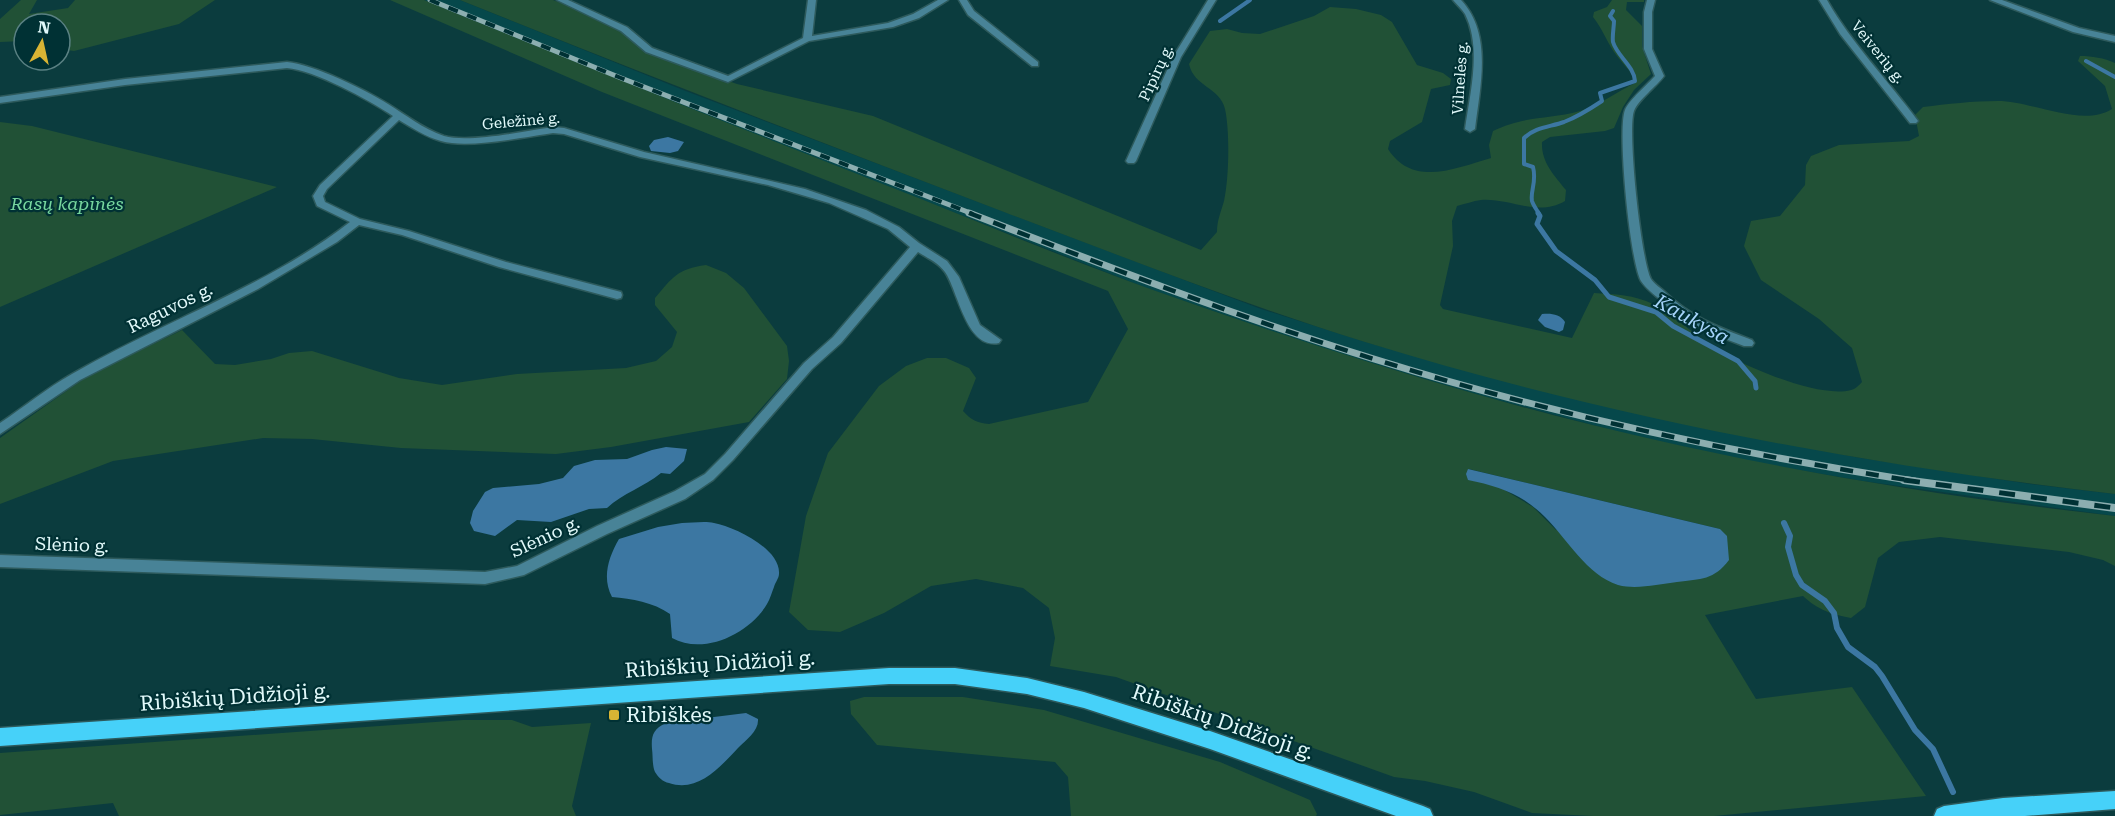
<svg xmlns="http://www.w3.org/2000/svg" width="2115" height="816" font-family="'Roboto Serif',serif">
	<rect width="100%" height="100%" fill="#0b3c3e"/>
	<path fill="#06484b" d="M 424,0 L 460,0 L 683,90 L 1261,309 L 1369,343 L 1527,387 L 1688,424 L 1855,457 L 2030,484 L 2115,494 L 2115,516 L 1863,481 L 1752,462 L 1627,434 L 1479,395 L 1327,350 L 1149,289 L 660,97 Z"/>
	<path fill="#215136" fill-rule="evenodd" d="M 21,0 L 37,0 L 29,14 L 68,8 L 75,0 L 215,0 L 179,24 L 74,51 L 60,49 L 60,24 L 24,24 L 24,41 L 0,42 L 0,19 Z
		M 390,0 L 424,0 C 589,68 754,134 921,199 C 998,230 1075,262 1153,290 C 1260,328 1367,363 1476,394 C 1685,454 1899,492 2115,516 L 2115,566 L 2103,560 L 2069,552 L 1940,537 L 1899,542 L 1878,558 L 1865,607 L 1851,618 C 1831,614 1818,610 1803,596 L 1705,615 L 1756,699 L 1852,687 L 1926,796 L 1714,816 L 1593,816 L 1532,813 L 1474,792 L 1425,781 L 1394,777 L 1116,677 L 1050,666 L 1055,638 L 1049,608 L 1023,588 L 976,579 L 931,586 L 884,613 L 840,632 L 808,630 L 789,612 L 806,516 L 828,453 L 863,407 L 879,386 L 906,366 L 927,358 L 946,358 L 969,368 L 976,378 L 963,411 C 971,420 977,423 989,424 L 1088,402 L 1128,329 L 1108,291 L 602,92 ZM 1469,469 L 1720,529 L 1556,530 L 1533,507 Z
		M 460,0 L 553,0 L 593,15 L 614,27 L 648,53 L 737,84 L 873,116 L 1201,250 L 1217,232 C 1217,220 1221,212 1224,201 C 1229,178 1230,132 1225,109 C 1220,87 1194,87 1189,64 L 1210,31 L 1227,29 L 1242,33 L 1260,34 L 1314,16 L 1330,7 L 1356,9 L 1381,15 L 1392,22 L 1417,65 L 1443,73 L 1451,79 L 1450,85 L 1431,89 L 1422,122 L 1390,141 L 1388,149 C 1413,188 1456,168 1491,158 L 1489,145 L 1493,131 C 1526,115 1548,120 1580,111 C 1599,105 1617,92 1635,83 L 1635,79 C 1629,69 1620,61 1614,52 C 1606,40 1602,28 1593,17 L 1594,12 L 1607,7 L 1612,0 L 1644,0 L 1644,2 L 1627,2 L 1626,10 L 1642,26 L 1642,46 L 1651,74 L 1634,90 L 1623,107 L 1614,128 L 1605,131 L 1550,137 L 1542,142 C 1541,162 1554,175 1566,190 L 1565,201 C 1538,217 1510,198 1481,200 C 1473,201 1465,204 1457,206 L 1452,221 L 1453,246 L 1440,305 L 1443,309 L 1572,338 L 1594,293 C 1614,294 1635,295 1653,304 C 1673,314 1693,334 1713,347 C 1741,365 1818,399 1851,390 C 1856,389 1859,385 1862,382 L 1852,348 L 1819,319 L 1761,280 L 1744,246 L 1751,221 L 1780,216 L 1805,185 L 1806,165 L 1811,156 L 1839,145 L 1909,141 L 1919,136 L 1915,115 L 1923,107 C 1947,104 1973,101 1998,101 C 2032,101 2082,128 2112,109 L 2105,86 L 2078,61 L 2080,56 C 2092,56 2104,58 2115,63 L 2115,494 C 1862,465 1608,417 1365,342 C 1242,304 1124,257 1004,212 C 822,143 641,73 460,0 Z
		M 0,122 L 32,126 L 277,187 L 0,307 Z
		M 706,265 L 726,273 L 744,288 L 787,346 L 789,361 L 787,379 L 749,422 L 611,447 L 556,454 L 401,448 L 312,439 L 263,438 L 113,461 L 0,504 L 0,438 L 89,375 L 182,330 L 215,364 L 235,365 L 271,359 L 289,353 L 312,351 L 399,378 L 442,385 L 517,374 L 626,368 L 656,361 L 672,347 L 677,332 L 655,305 L 655,298 C 673,277 677,269 706,265 Z
		M 864,697 L 963,697 L 1044,710 L 1220,762 L 1310,800 L 1317,814 L 1316,816 L 1071,816 L 1068,777 L 1055,762 L 877,745 L 851,714 L 850,701 Z
		M 463,720 L 512,720 L 532,727 L 591,723 L 572,806 L 576,816 L 119,816 L 113,803 L 0,815 L 0,753 Z"/>
	<path fill="#3c77a2" d="M 668,137 L 684,142 L 678,151 L 670,153 L 651,151 L 649,146 L 654,140 Z
		M 1542,314 C 1551,313 1560,314 1565,322 L 1563,330 L 1559,332 L 1545,327 L 1538,320 Z
		M 666,447 L 687,449 L 684,461 L 670,474 L 661,473 C 644,487 623,493 607,508 L 589,509 L 551,522 L 517,520 L 495,536 L 474,531 L 470,523 L 473,511 L 485,492 L 493,488 L 539,484 L 563,478 L 574,466 L 595,460 L 627,459 L 652,450 Z
		M 1468,469 L 1720,529 L 1727,536 L 1729,560 C 1714,580 1701,579 1677,582 C 1658,584 1637,590 1618,585 C 1587,575 1567,539 1545,517 C 1522,494 1498,486 1468,480 L 1466,474 Z
		M 682,523 C 692,523 705,521 714,523 C 735,527 781,549 779,574 C 779,578 775,583 774,587 C 772,592 770,599 767,604 C 750,633 704,656 672,638 L 670,614 C 653,602 632,599 612,597 C 602,578 608,558 619,539 L 658,527 Z
		M 746,713 L 758,719 C 759,731 746,740 738,748 C 720,767 698,793 669,783 C 663,782 658,777 655,772 C 652,765 653,756 652,749 C 651,736 653,729 666,723 Z"/>
	<g fill="none" stroke-linecap="round" stroke-linejoin="round">
		<path stroke="#3c77a2" stroke-width="4" d="M 1220,21 L 1250,0
			M 2086,61 L 2115,77
			M 1539,214 C 1537,210 1533,205 1532,201 C 1530,191 1537,182 1533,167 L 1524,164 L 1524,138 C 1535,127 1550,127 1564,122 C 1577,117 1590,109 1602,101 L 1600,93 L 1635,81 C 1634,66 1617,56 1613,42 C 1612,36 1614,27 1614,21 L 1610,16 L 1613,11"/>
		<path stroke="#3c77a2" stroke-width="5" d="M 1538,213 L 1540,216 L 1537,224 L 1556,251 L 1595,280 L 1609,297 L 1656,312 L 1673,326 L 1738,361 L 1755,381 L 1756,388"/>
		<path stroke="#3c77a2" stroke-width="6" d="M 1784,523 L 1790,536 L 1788,547 L 1796,575 L 1802,585 L 1825,601 L 1834,613 L 1837,628 L 1848,647 L 1875,667 L 1882,676 L 1915,730 L 1933,749 L 1953,792"/>
		<defs>
			<path id="minor" d="M 557,0 L 568,0 L 627,27 L 652,48 L 728,76 L 803,38 L 808,0 L 816,0 L 812,36 L 888,23 L 913,14 L 938,0 L 948,0 L 919,18 L 893,27 L 809,41 L 728,82 L 646,52 L 621,31 Z
				M 959,0 L 967,0 L 974,11 L 1038,62 L 1038,66 L 1032,66 L 968,15 Z
				M 1208,0 L 1216,0 L 1181,57 L 1136,161 L 1134,163 L 1128,163 L 1126,161 L 1173,57 Z
				M 1453,0 L 1461,0 C 1493,34 1480,87 1475,129 L 1470,132 L 1465,129 C 1470,93 1482,48 1465,14 C 1462,9 1457,5 1453,0 Z
				M 1647,0 L 1655,0 L 1652,12 L 1652,49 L 1664,76 C 1657,86 1638,100 1634,111 C 1627,129 1641,261 1651,279 C 1654,284 1661,288 1665,292 C 1692,318 1718,327 1752,340 L 1754,343 L 1752,346 L 1744,346 C 1710,333 1684,323 1657,297 C 1652,293 1645,287 1641,281 C 1630,262 1617,130 1625,110 C 1629,100 1648,84 1655,76 L 1644,49 L 1644,12 Z
				M 1819,0 L 1827,0 C 1852,44 1888,80 1918,121 L 1916,123 L 1910,123 L 1840,34 Z
				M 1990,0 L 2002,0 L 2079,28 L 2115,36 L 2115,42 L 2073,32 Z
				M 287,62 C 315,65 364,89 388,104 C 406,115 423,129 444,136 C 470,143 525,131 553,127 L 564,128 L 644,152 L 805,189 L 866,210 L 899,227 L 919,243 L 947,261 L 959,277 L 980,325 L 1001,340 L 999,343 C 966,350 958,290 945,272 C 938,262 927,258 918,252 L 841,343 L 812,369 L 733,460 L 713,480 L 685,499 L 607,534 L 524,575 L 485,584 L 0,567 L 0,555 L 485,572 L 517,566 L 597,526 L 675,491 L 705,474 L 725,454 L 804,363 L 833,337 L 910,247 L 888,229 L 829,203 L 768,185 L 640,157 L 564,134 L 553,133 C 524,137 468,149 441,141 C 426,137 412,128 399,120 L 327,189 L 323,196 L 325,202 L 360,219 L 409,231 L 506,262 L 621,292 L 622,295 L 621,298 L 617,299 L 499,267 L 402,235 L 359,225 L 337,242 L 258,289 L 80,380 L 0,434 L 0,423 C 24,407 47,388 72,374 C 163,321 267,287 350,222 L 317,206 L 313,196 L 320,185 L 393,116 C 369,100 314,70 287,68 L 125,85 L 0,103 L 0,97 L 125,79 Z"/>
			<path id="primary" d="M 889,668 L 955,668 L 1027,678 L 1084,692 L 1210,731 L 1423,806 L 1430,809 L 1433,816 L 1396,816 L 1210,749 L 1084,708 L 1027,694 L 955,684 L 889,684 L 0,746 L 0,728 Z
				M 2115,791 L 2115,809 L 2025,816 L 1934,816 L 1937,809 L 1944,806 L 2003,798 Z"/>
		</defs>
		<use href="#minor" stroke="#2d5a5c" stroke-width="3"/>
		<use href="#primary" stroke="#2d5a5c" stroke-width="3"/>
		<use href="#minor" fill="#488397" fill-rule="evenodd"/>
		<use href="#primary" fill="#46d1f9" fill-rule="evenodd"/>
		<defs>
			<path id="rail-far2" d="M 430,0 L 621,78 L 973,214"/>
			<path id="rail-far1" d="M 969,213 C 1103,265 1237,317 1374,359 C 1550,414 1732,453 1914,481"/>
			<path id="rail" d="M 1904,480 L 2115,508"/>
		</defs>
		<use href="#rail-far2" stroke="#8caeb0" stroke-width="5"/>
		<use href="#rail-far1" stroke="#8caeb0" stroke-width="7"/>
		<use href="#rail" stroke="#8caeb0" stroke-width="8"/>
		<use href="#rail-far2" stroke="#003134" stroke-width="4" stroke-dasharray="10" stroke-linecap="butt"/>
		<use href="#rail-far1" stroke="#003134" stroke-width="4.5" stroke-dasharray="13" stroke-linecap="butt"/>
		<use href="#rail" stroke="#003134" stroke-width="5" stroke-dasharray="16" stroke-linecap="butt"/>
	</g>
	<rect fill="#d8b434" stroke="#003134" stroke-width="2" x="608" y="709" width="12" height="12" rx="3"/>
	<g text-anchor="middle" stroke-width="4.5" stroke-linejoin="round" paint-order="stroke">
		<g font-size="15" fill="#e1f9fa" stroke="#003134">
			<text transform="translate(1878 52) rotate(51)" y="5">Veiverių g.</text>
			<text transform="translate(1156 73) rotate(-65)" y="5">Pipirų g.</text>
			<text transform="translate(1460 78) rotate(-86)" y="5">Vilnelės g.</text>
			<text transform="translate(521 121) rotate(-5)" y="5">Geležinė g.</text>
		</g>
		<g font-size="18" font-style="italic" fill="#76d69e" stroke="#003134">
			<text x="67" y="210">Rasų kapinės</text>
		</g>
		<g font-size="18" fill="#e1f9fa" stroke="#003134">
			<text transform="translate(170 308) rotate(-26)" y="6">Raguvos g.</text>
			<text transform="translate(545 537) rotate(-25)" y="6">Slėnio g.</text>
			<text transform="translate(72 545) rotate(2)" y="6">Slėnio g.</text>
		</g>
		<g font-size="20" font-style="italic" fill="#a5d4fb" stroke="#003134">
			<text transform="translate(1692 319) rotate(29)" y="7">Kaukysa</text>
		</g>
		<g font-size="21" fill="#e1f9fa" stroke="#003134">
			<text transform="translate(720 664) rotate(-4)" y="7">Ribiškių Didžioji g.</text>
			<text transform="translate(235 697) rotate(-4)" y="7">Ribiškių Didžioji g.</text>
			<text transform="translate(1223 722) rotate(19)" y="7">Ribiškių Didžioji g.</text>
		</g>
		<g font-size="21" fill="#e1f9fa" stroke="#003134" text-anchor="start">
			<text x="626" y="722">Ribiškės</text>
		</g>
	</g>
	<g transform="translate(42 42) rotate(8)"><circle r="28" fill="#003134" stroke="#5a8183" stroke-width="1.5"/>
	<path d="M0-4.5L10 22L0 15L-10 22Z" fill="#d8b434"/>
	<text y="-9" font-size="16" font-weight="bold" text-anchor="middle" fill="#e1f9fa">N</text>
	</g>
</svg>
